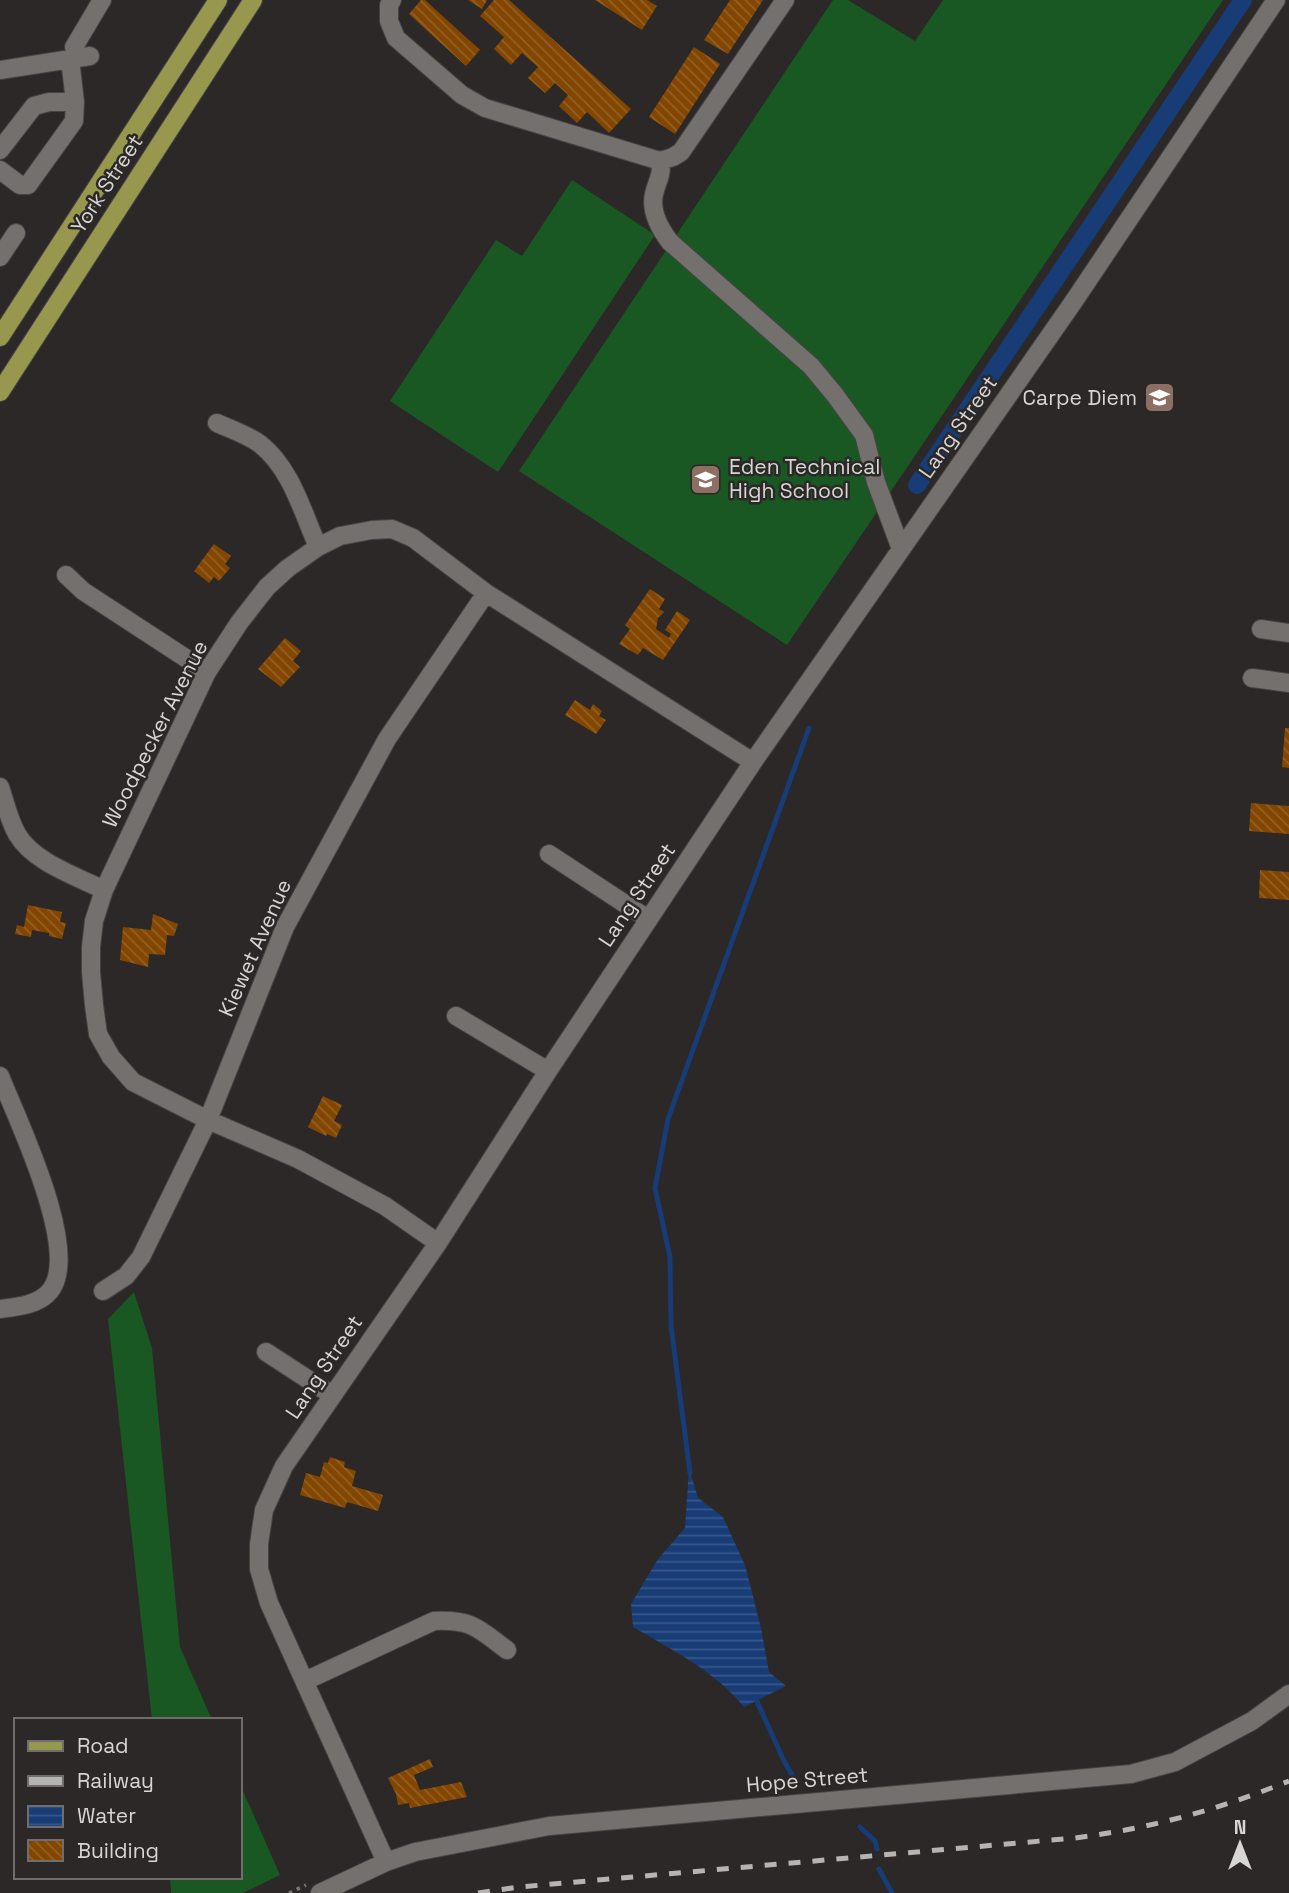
<svg xmlns="http://www.w3.org/2000/svg" width="1289" height="1893" font-family="'Space Grotesk',sans-serif">
	<defs>
		<pattern id="water-rules" width="6" height="5" patternUnits="userSpaceOnUse" patternTransform="scale(1.75)"><rect width="6" height="5" fill="#173c76"/><path d="M0 2.5h6" fill="none" stroke="#385789"/></pattern>
		<pattern id="building-back-hatch" width="6" height="6" patternUnits="userSpaceOnUse" patternTransform="scale(1.75)"><rect width="6" height="6" fill="#824600"/><path d="M-1 5l2 2M0 0l6 6M5-1l2 2" fill="none" stroke="#936024"/></pattern>
	</defs>
	<rect width="100%" height="100%" fill="#2b2827"/>
	<path fill="#195823" d="M 833,0 L 848,0 L 915,41 L 943,0 L 1223,0 L 787,645 L 519,471 Z
		M 572,180 L 655,235 L 498,472 L 390,401 L 496,240 L 522,256 Z
		M 134,1292 L 152,1348 L 180,1647 L 212,1720 L 152,1720 L 108,1319 Z
		M 240,1784 L 280,1875 L 243,1893 L 171,1893 L 170,1877 L 240,1877 Z"/>
	<path fill="url(#water-rules)" d="M 689,1468 L 698,1498 L 723,1517 L 745,1565 L 761,1628 L 769,1672 L 786,1686 L 744,1707 C 715,1671 672,1650 633,1627 L 631,1604 L 658,1559 L 685,1528 Z"/>
	<g fill="none" stroke-linecap="round" stroke-linejoin="round">
		<path stroke="#173c76" stroke-width="5" d="M 690,1473 L 671,1326 L 670,1257 L 655,1188 L 668,1119 L 809,728
			M 755,1697 L 784,1761 L 795,1780
			M 860,1827 L 875,1841 L 877,1849
			M 879,1869 L 892,1893"/>
		<path stroke="#173c76" stroke-width="18" d="M 917,485 L 1243,0"/>
	</g>
	<path fill="url(#building-back-hatch)" d="M 421,0 L 425,0 L 480,50 L 466,66 L 409,14 Z
		M 468,0 L 487,0 L 482,9 Z
		M 494,0 L 509,0 L 631,109 L 609,133 L 587,112 L 577,123 L 559,106 L 568,95 L 555,83 L 545,93 L 528,78 L 538,67 L 522,53 L 511,65 L 494,49 L 504,37 L 480,16 Z
		M 595,0 L 647,0 L 657,6 L 642,30 Z
		M 730,0 L 763,0 L 728,54 L 704,40 Z
		M 694,47 L 720,64 L 675,134 L 649,117 Z
		M 214,544 L 231,556 L 225,564 L 230,568 L 219,581 L 214,577 L 209,583 L 194,571 Z
		M 650,589 L 665,599 L 659,609 L 664,612 L 658,618 L 656,629 L 669,638 L 671,634 L 665,630 L 677,611 L 690,620 L 663,660 L 643,648 L 638,655 L 619,644 L 630,629 L 625,625 Z
		M 285,638 L 301,651 L 293,661 L 300,667 L 281,687 L 258,669 Z
		M 575,700 L 590,710 L 593,704 L 602,711 L 599,716 L 606,720 L 596,734 L 565,715 Z
		M 1285,728 L 1289,728 L 1289,768 L 1282,767 Z
		M 1251,803 L 1289,806 L 1289,834 L 1249,831 Z
		M 1260,870 L 1289,872 L 1289,900 L 1259,898 Z
		M 28,905 L 62,912 L 60,922 L 66,923 L 62,939 L 49,936 L 49,933 L 32,930 L 31,937 L 15,934 L 17,925 L 24,927 Z
		M 153,914 L 178,924 L 174,936 L 167,935 L 165,955 L 149,954 L 148,967 L 120,960 L 123,927 L 151,930 Z
		M 323,1096 L 342,1105 L 334,1121 L 342,1125 L 336,1138 L 327,1134 L 326,1136 L 308,1127 Z
		M 330,1457 L 345,1462 L 344,1467 L 356,1471 L 352,1486 L 383,1495 L 378,1511 L 347,1502 L 345,1508 L 300,1495 L 306,1473 L 320,1477 L 324,1462 L 328,1463 Z
		M 430,1759 L 433,1767 L 414,1775 L 420,1790 L 461,1782 L 467,1797 L 410,1808 L 409,1803 L 398,1805 L 396,1794 L 388,1778 Z"/>
	<g fill="none" stroke-linecap="round" stroke-linejoin="round">
		<defs>
			<path id="minor" d="M 392,0 L 389,5 L 389,21 L 396,38 L 462,95 L 485,108 L 660,161 L 673,157 L 681,152 L 785,0
				M 74,47 L 102,0
				M 0,70 L 90,56
				M 0,150 L 34,106 L 49,102 L 75,102
				M 660,161 C 663,174 657,181 654,194 C 650,212 660,229 670,242 L 811,366 L 835,395 L 864,435 L 876,482 L 901,549
				M 0,170 L 20,185 L 28,185 L 74,121 L 75,102 L 70,59
				M 0,257 L 16,233
				M 217,423 C 230,429 248,435 260,444 C 291,468 303,513 318,547
				M 66,575 L 83,591 L 207,672
				M 1261,629 L 1289,633
				M 1252,678 L 1289,683
				M 0,787 C 5,802 9,820 17,834 C 33,862 76,876 104,890
				M 549,854 L 648,919
				M 456,1016 L 548,1071
				M 0,1076 C 17,1119 82,1252 50,1291 C 39,1305 16,1307 0,1309
				M 438,1243 L 385,1206 L 298,1159 L 208,1120 L 133,1082 L 111,1057 L 98,1034 L 94,1005 L 91,972 L 91,947 L 94,921 L 104,890 L 207,672 L 239,623 L 267,587 L 288,568 L 318,547 L 340,536 L 372,530 L 392,529 L 413,538 L 486,593 L 753,762
				M 103,1291 L 126,1276 L 141,1257 L 208,1120 L 285,927 L 387,739 L 486,593
				M 266,1352 L 332,1395
				M 305,1681 L 434,1621 C 472,1619 479,1629 507,1650
				M 386,1862 L 269,1603 L 259,1569 L 259,1544 L 264,1510 L 284,1466 L 438,1243 L 548,1071 L 753,762 L 1074,301 L 1276,0
				M 320,1893 L 386,1862 L 415,1852 L 549,1826 L 1131,1774 L 1175,1762 L 1252,1721 L 1289,1694"/>
			<path id="major" d="M 0,337 L 218,0
				M 0,392 L 253,0"/>
		</defs>
		<use href="#minor" stroke="#464443" stroke-width="20"/>
		<use href="#major" stroke="#464443" stroke-width="20"/>
		<path stroke="#797675" stroke-width="3.5" stroke-dasharray="3.5 5" stroke-linecap="butt" d="M 289,1893 L 306,1885"/>
		<use href="#minor" stroke="#73706e" stroke-width="18"/>
		<use href="#major" stroke="#97984e" stroke-width="18"/>
		<path stroke="#b5b4b3" stroke-width="5" stroke-dasharray="12 12" stroke-linecap="butt" d="M 478,1893 L 519,1887 L 1075,1838 C 1152,1828 1217,1810 1289,1781"/>
	</g>
	<defs>
		<symbol id="school-square" viewBox="-11 -11 22 22"><rect x="-9" y="-9" width="18" height="18" rx="4" fill="#8d6e63" stroke="#2b2827"/><path d="M0-5L7-2L0 1L-7-2ZM-4 1L0 2.5L4 1V4Q0 6-4 4Z" fill="#fff"/></symbol>
	</defs>
	<g fill-rule="evenodd">
		<use href="#school-square" x="1142" y="380" width="35" height="35"/>
		<use href="#school-square" x="688" y="462" width="35" height="35"/>
	</g>
	<g text-anchor="middle" stroke-width="5" stroke-linejoin="round" paint-order="stroke">
		<g font-size="21" fill="#d7d6d5" stroke="#2b2827">
			<text transform="translate(107 184) rotate(-57)" y="7">York Street</text>
			<text transform="translate(958 427) rotate(-55)" y="7">Lang Street</text>
			<text transform="translate(155 734) rotate(-63)" y="7">Woodpecker Avenue</text>
			<text transform="translate(637 895) rotate(-56)" y="7">Lang Street</text>
			<text transform="translate(255 948) rotate(-66)" y="7">Kiewet Avenue</text>
			<text transform="translate(324 1367) rotate(-56)" y="7">Lang Street</text>
			<text transform="translate(807 1780) rotate(-5)" y="7">Hope Street</text>
		</g>
		<g font-size="21" fill="#d7d6d5" stroke="#2b2827" text-anchor="end">
			<text x="1137" y="405">Carpe Diem</text>
			<text x="729" y="474" text-anchor="start">Eden Technical<tspan x="729" dy="24">High School</tspan></text>
		</g>
	</g>
	<rect x="14" y="1718" width="228" height="161" fill="#2b2827" stroke="#706e6d" stroke-width="2"/>
	<rect x="28" y="1741" width="35" height="10" fill="#97984e" stroke="#706e6d" stroke-width="2"/>
	<text x="77" y="1753" font-size="21" fill="#d7d6d5">Road</text>
	<rect x="28" y="1776" width="35" height="10" fill="#b5b4b3" stroke="#706e6d" stroke-width="2"/>
	<text x="77" y="1788" font-size="21" fill="#d7d6d5">Railway</text>
	<rect x="28" y="1806" width="35" height="21" fill="url(#water-rules)" stroke="#706e6d" stroke-width="2"/>
	<text x="77" y="1823" font-size="21" fill="#d7d6d5">Water</text>
	<rect x="28" y="1840" width="35" height="21" fill="url(#building-back-hatch)" stroke="#706e6d" stroke-width="2"/>
	<text x="77" y="1858" font-size="21" fill="#d7d6d5">Building</text>
	<g transform="translate(1240 1844)" stroke="#2b2827" stroke-width="5" paint-order="stroke">
	<path d="M0-5L12 26L0 18L-12 26Z" fill="#d7d6d5"/>
	<text y="-10" font-size="19" font-weight="bold" text-anchor="middle" fill="#d7d6d5">N</text>
	</g>
</svg>
